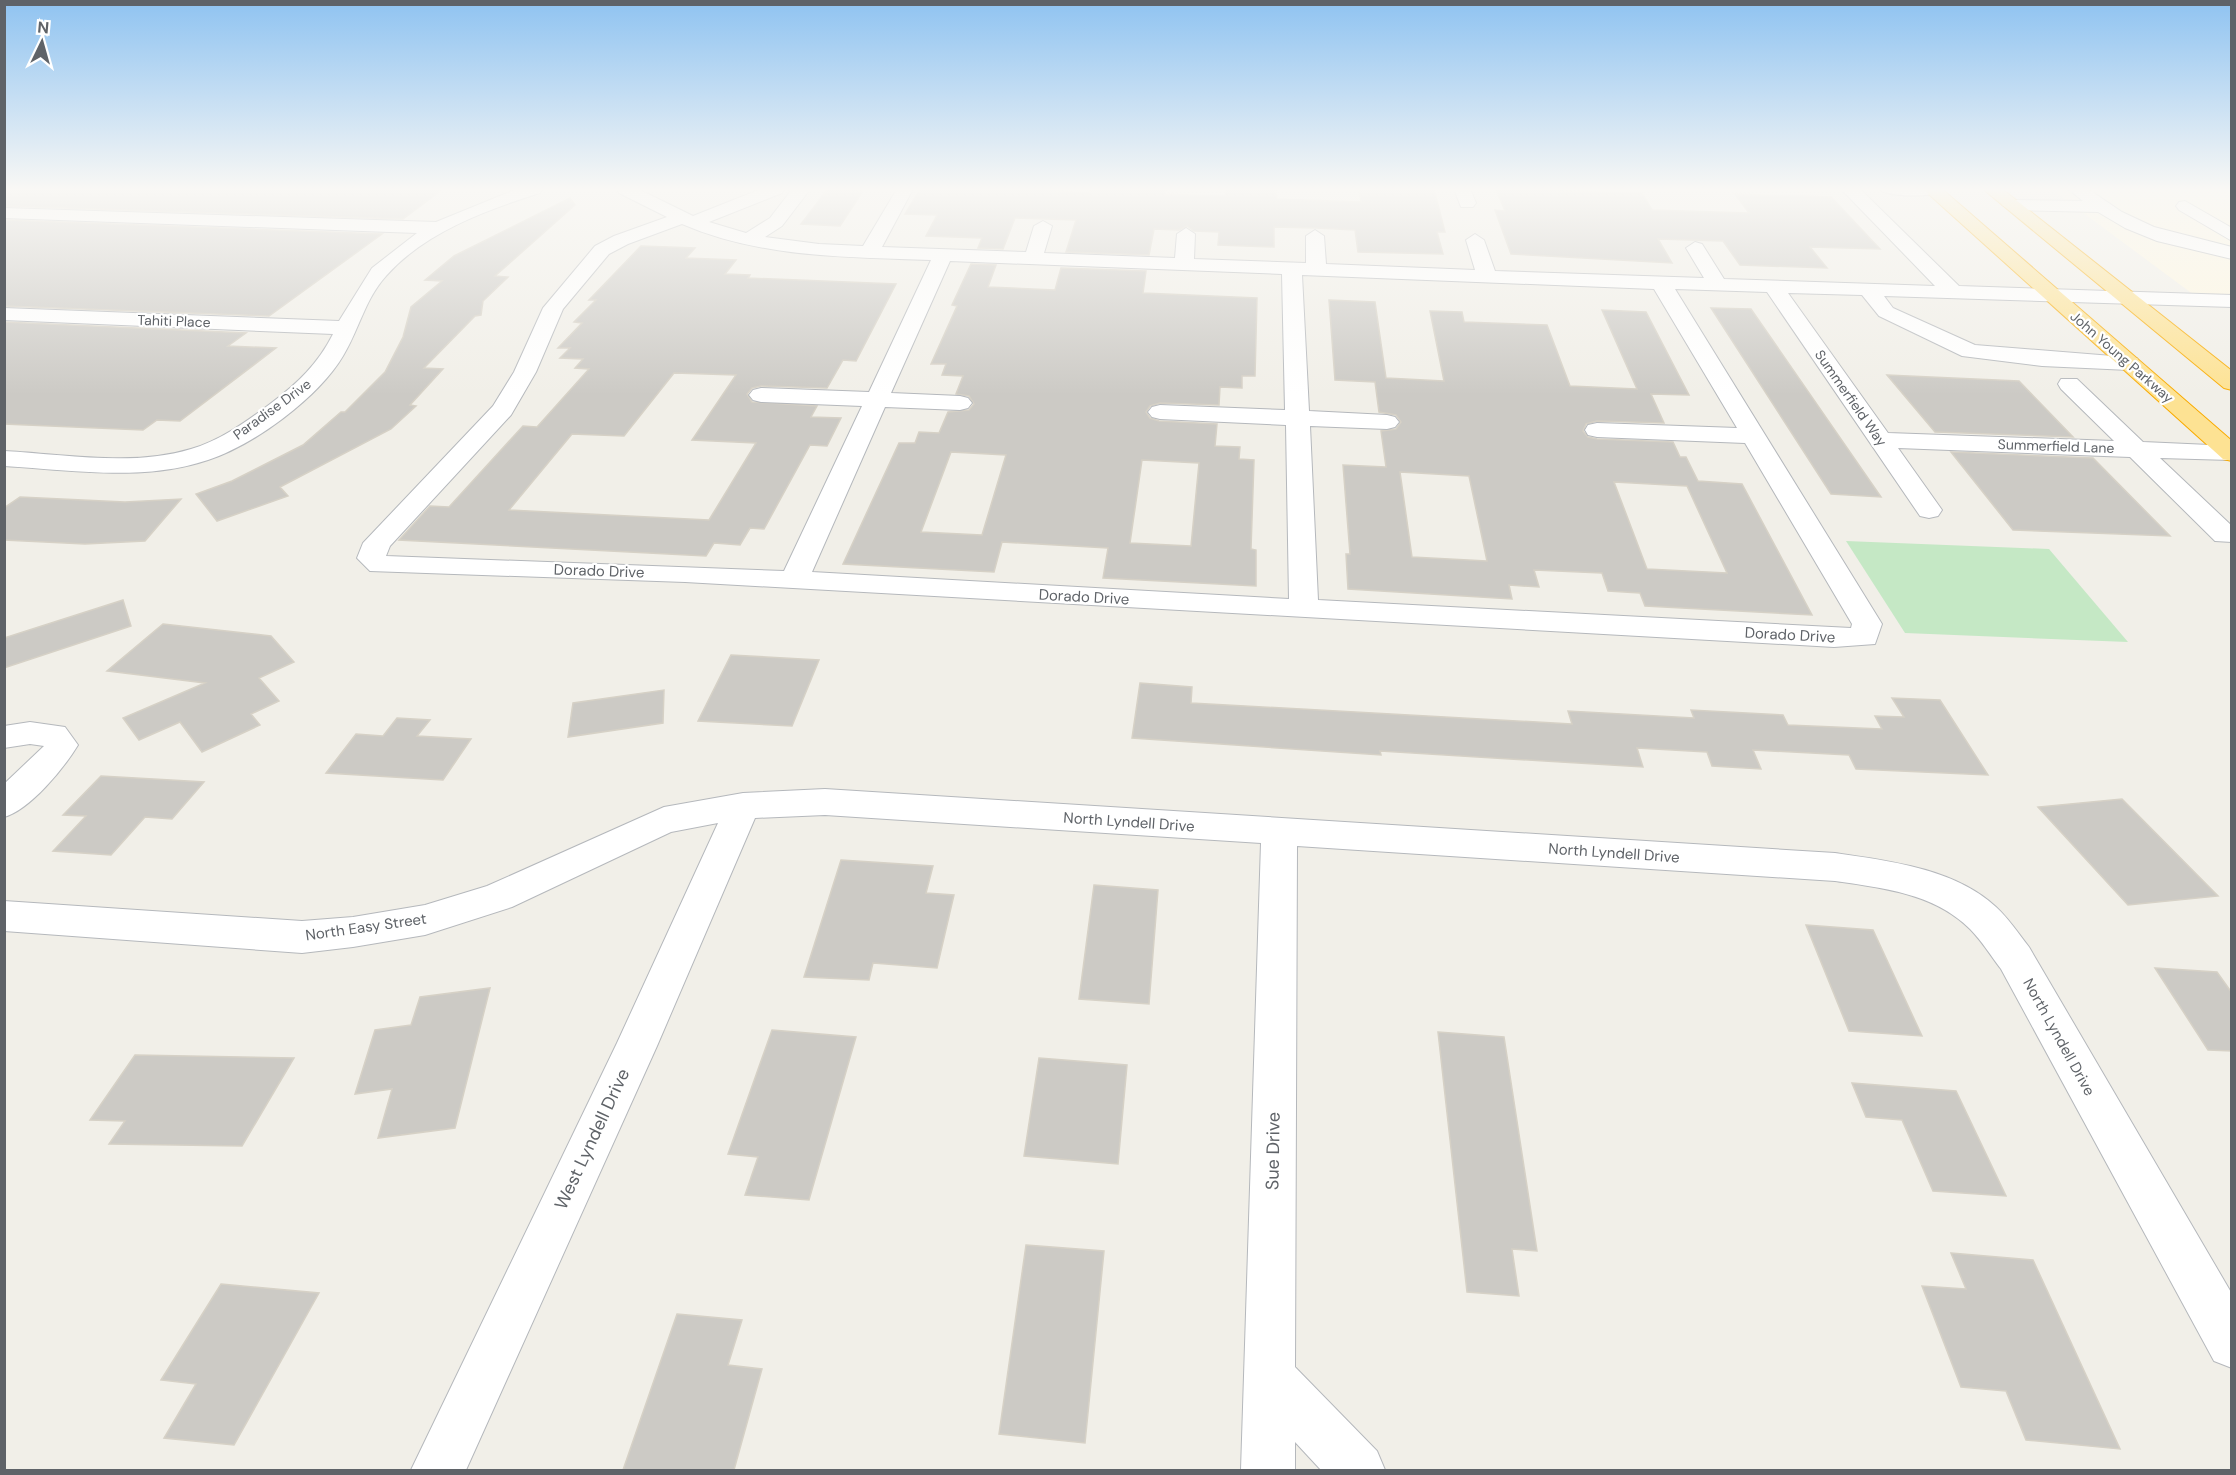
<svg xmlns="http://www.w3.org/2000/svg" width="2236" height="1475" font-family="'DM Sans',sans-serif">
	<rect width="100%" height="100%" fill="#f1efe8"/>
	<path fill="#fef7e0" d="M 2051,189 L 2231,189 L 2231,296 L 2194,295 Z"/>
	<path fill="#c5e8c5" d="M 1846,541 L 2049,549 L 2128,642 L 1905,633 Z"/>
	<path fill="#cccac5" stroke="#d6d1c6" stroke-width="1.5" fill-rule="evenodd" d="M 4,189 L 443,189 L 403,219 L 4,206 Z
		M 920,189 L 1032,189 L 1089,193 L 1091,189 L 1166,189 L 1165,194 L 1225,196 L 1226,189 L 1276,189 L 1277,199 L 1361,202 L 1359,189 L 1434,189 L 1445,232 L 1437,232 L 1443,254 L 1358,252 L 1355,230 L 1316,228 L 1274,227 L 1274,247 L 1218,245 L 1219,232 L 1194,231 L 1187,226 L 1179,230 L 1154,229 L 1149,255 L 1066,252 L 1076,220 L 1015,218 L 1003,249 L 978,248 L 982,238 L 926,236 L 937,215 L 905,214 Z
		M 1496,189 L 1642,193 L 1652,210 L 1749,213 L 1735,194 L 1831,197 L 1880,249 L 1810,247 L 1827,268 L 1740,265 L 1723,241 L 1658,239 L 1672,263 L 1511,254 L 1495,210 L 1505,211 Z
		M 827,190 L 863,191 L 840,226 L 801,224 Z
		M 570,198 L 575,205 L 495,276 L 508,277 L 483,301 L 481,315 L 475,316 L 424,368 L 443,369 L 410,405 L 416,406 L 391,429 L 280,487 L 288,496 L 217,521 L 196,494 L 232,481 L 303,445 L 341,412 L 345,412 L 385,372 L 403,337 L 411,307 L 442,281 L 425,280 L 454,256 Z
		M 4,220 L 382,234 L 269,316 L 4,306 Z
		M 641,246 L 695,248 L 686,258 L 736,260 L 725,274 L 750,275 L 748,278 L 896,284 L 856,361 L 843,360 L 827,388 L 761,386 L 752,388 L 747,394 L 752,402 L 817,406 L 811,417 L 841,418 L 827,446 L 810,445 L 764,529 L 750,528 L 740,545 L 714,543 L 706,556 L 399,540 L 430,506 L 449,507 L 523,426 L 537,427 L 589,369 L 575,368 L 583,359 L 560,358 L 570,348 L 558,348 L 582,323 L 574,322 L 596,300 L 589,300 ZM 674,373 L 736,375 L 692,440 L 756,443 L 709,520 L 509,510 L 572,434 L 624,436 Z
		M 971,264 L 996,265 L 988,287 L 1055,290 L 1061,268 L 1146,271 L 1143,293 L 1257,298 L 1255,376 L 1242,376 L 1242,388 L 1220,387 L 1219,405 L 1160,403 L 1150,406 L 1146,412 L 1150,418 L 1159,421 L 1217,424 L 1215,446 L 1240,447 L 1239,459 L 1254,460 L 1251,549 L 1256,550 L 1256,586 L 1103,578 L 1108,548 L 1002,542 L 994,572 L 843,564 L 899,443 L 915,443 L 919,432 L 939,433 L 948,412 L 969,410 L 974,404 L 969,396 L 956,394 L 963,376 L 942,375 L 946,364 L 931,364 L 957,306 L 952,305 ZM 951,452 L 1006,455 L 982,535 L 921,532 ZM 1142,460 L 1199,463 L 1191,546 L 1130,543 Z
		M 1329,300 L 1375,302 L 1386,378 L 1444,381 L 1430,311 L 1462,312 L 1464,322 L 1547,325 L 1570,386 L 1637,389 L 1602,310 L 1646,312 L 1689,395 L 1651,394 L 1664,423 L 1597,421 L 1586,424 L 1583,431 L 1588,437 L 1597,439 L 1673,442 L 1680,457 L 1686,457 L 1698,481 L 1742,484 L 1812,615 L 1645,606 L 1640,593 L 1608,591 L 1602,573 L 1534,570 L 1539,587 L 1509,585 L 1512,599 L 1348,589 L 1346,554 L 1350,554 L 1343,465 L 1386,467 L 1381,431 L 1396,429 L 1401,422 L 1396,415 L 1379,412 L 1375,382 L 1335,380 ZM 1400,472 L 1469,476 L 1487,561 L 1412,557 ZM 1614,482 L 1687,486 L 1727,573 L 1647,569 Z
		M 1711,308 L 1751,309 L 1881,497 L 1831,494 Z
		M 4,322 L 246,333 L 228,346 L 276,348 L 180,421 L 157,420 L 143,430 L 4,424 Z
		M 1887,375 L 2019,381 L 2073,437 L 1935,432 Z
		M 1951,452 L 2093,458 L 2170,536 L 2013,530 Z
		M 20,497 L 125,502 L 181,499 L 145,541 L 85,544 L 4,540 L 4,508 Z
		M 123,600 L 131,626 L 4,668 L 4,638 Z
		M 163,624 L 271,636 L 294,662 L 259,678 L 279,701 L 251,714 L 260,725 L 202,752 L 180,722 L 139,740 L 123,718 L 205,683 L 107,671 Z
		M 731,655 L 819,660 L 792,726 L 698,721 Z
		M 1140,683 L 1192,687 L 1191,703 L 1572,724 L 1568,711 L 1694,718 L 1691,710 L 1783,715 L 1788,725 L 1882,729 L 1875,716 L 1904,717 L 1892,698 L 1940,700 L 1988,775 L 1856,769 L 1849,755 L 1753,750 L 1761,769 L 1712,766 L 1707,752 L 1637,748 L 1643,767 L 1380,751 L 1381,755 L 1132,738 Z
		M 664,690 L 663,723 L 568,737 L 573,703 Z
		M 397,718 L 430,720 L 417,736 L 471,739 L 443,780 L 326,773 L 356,734 L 383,736 Z
		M 101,776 L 171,780 L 204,782 L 172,819 L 145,817 L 111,855 L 53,851 L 86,816 L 63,815 Z
		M 2122,799 L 2218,896 L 2128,905 L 2038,807 Z
		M 841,860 L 933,866 L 926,893 L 954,895 L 937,968 L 873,963 L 869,980 L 804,977 Z
		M 1094,885 L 1158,890 L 1149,1004 L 1079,999 Z
		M 1806,925 L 1873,930 L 1922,1036 L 1849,1031 Z
		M 2155,968 L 2217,972 L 2232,993 L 2232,1051 L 2208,1050 Z
		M 490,988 L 455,1128 L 378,1138 L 392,1089 L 355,1094 L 375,1030 L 411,1025 L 420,997 Z
		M 772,1030 L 856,1037 L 809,1200 L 745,1195 L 758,1157 L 728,1154 Z
		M 1438,1032 L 1504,1037 L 1537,1251 L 1512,1249 L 1519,1296 L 1467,1292 Z
		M 135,1055 L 294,1058 L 242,1146 L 109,1144 L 125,1121 L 90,1120 Z
		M 1039,1058 L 1127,1065 L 1118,1164 L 1024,1156 Z
		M 1852,1083 L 1956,1091 L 2006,1196 L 1933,1191 L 1902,1120 L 1866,1117 Z
		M 1026,1245 L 1104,1251 L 1085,1443 L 999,1434 Z
		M 1951,1253 L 2033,1260 L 2120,1449 L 2026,1440 L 2006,1391 L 1961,1387 L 1922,1286 L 1966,1289 Z
		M 221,1284 L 319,1293 L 234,1445 L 164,1438 L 196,1384 L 161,1380 Z
		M 677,1314 L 742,1320 L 728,1365 L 762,1369 L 734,1470 L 623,1470 Z"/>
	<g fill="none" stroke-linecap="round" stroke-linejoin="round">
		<defs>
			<path id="minor" d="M 517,189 L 543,189 L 540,193 C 486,210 425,232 386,276 C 365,299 359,330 343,356 C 318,398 254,445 208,460 C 143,482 71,470 4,466 L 4,451 C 64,454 132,467 191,449 C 219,441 246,422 270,404 C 297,384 318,364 333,334 L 4,320 L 4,308 L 339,321 L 372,268 L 417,233 L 4,218 L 4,208 L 436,222 Z
				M 617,189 L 638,189 L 693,216 L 761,189 L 784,189 L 782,193 L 709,222 L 746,233 L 770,218 L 790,192 L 789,189 L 805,189 L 808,192 L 782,226 L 765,237 L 819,244 L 863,246 L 897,189 L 913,189 L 882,247 L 1026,252 L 1034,226 L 1043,221 L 1052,226 L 1044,253 L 1175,258 L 1177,234 L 1186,228 L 1195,234 L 1194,259 L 1306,263 L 1306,236 L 1315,230 L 1324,236 L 1326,264 L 1475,270 L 1466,240 L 1475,234 L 1484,240 L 1495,271 L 1704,278 L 1686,248 L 1695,242 L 1702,244 L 1724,279 L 1935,286 L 1841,189 L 1860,189 L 1959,286 L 2232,295 L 2232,307 L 1884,296 L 1893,308 L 1975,345 L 2137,358 L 2140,363 L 2137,368 L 2129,370 L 2042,366 L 1962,356 L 1879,316 L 1862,295 L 1788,293 L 1888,433 L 2114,441 L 2061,389 L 2058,384 L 2061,379 L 2077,379 L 2143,442 L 2232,446 L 2231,460 L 2160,458 L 2232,526 L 2232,542 L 2215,541 L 2130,457 L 1898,448 L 1942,510 L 1938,516 L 1929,518 L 1920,516 L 1767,292 L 1675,289 L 1882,624 L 1875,644 L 1834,647 L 685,582 L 370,571 L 357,558 L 363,543 L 493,406 L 514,372 L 543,308 L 595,246 L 614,236 L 667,217 L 619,193 ZM 682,224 C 761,258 847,257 931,260 L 869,392 L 761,388 L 753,390 L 749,395 L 753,400 L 761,402 L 862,406 L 784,571 L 386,556 L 390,546 L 511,415 L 536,372 L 563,309 L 609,254 L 628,244 ZM 950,261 L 1282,274 L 1285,410 L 1160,405 L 1152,407 L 1148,412 L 1152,417 L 1160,419 L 1286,425 L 1289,599 L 812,572 L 885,407 L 960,410 L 968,408 L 972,403 L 968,398 L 960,396 L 891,393 ZM 1302,275 L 1654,289 L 1737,428 L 1597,423 L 1588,425 L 1585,430 L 1588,435 L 1597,437 L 1745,443 L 1852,624 L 1851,628 L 1318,600 L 1310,426 L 1387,429 L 1395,427 L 1399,422 L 1395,417 L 1387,415 L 1309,411 Z
				M 1454,189 L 1470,189 L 1476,203 L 1473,207 L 1461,207 Z
				M 1879,189 L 1941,189 L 1942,190 C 1935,198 1886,197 1879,189 Z
				M 2068,189 L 2088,189 L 2122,212 L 2154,227 L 2232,247 L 2232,259 L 2157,241 L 2125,228 L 2098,212 L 2011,210 L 2002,205 L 2011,200 L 2083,201 Z
				M 2185,201 L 2232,228 L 2232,241 L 2179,210 L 2176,206 L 2179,202 Z
				M 30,722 L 65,727 L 78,745 C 64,768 30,810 4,817 L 4,784 L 44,746 L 30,744 L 4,748 L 4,726 Z
				M 825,789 L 1835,853 C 1889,861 1954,868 1996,907 C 2009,919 2018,933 2029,947 L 2232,1294 L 2232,1368 L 2214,1361 L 2001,969 C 1991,956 1982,941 1970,929 C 1934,893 1882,888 1835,881 L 1297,846 L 1295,1367 L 1377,1451 L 1385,1470 L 1321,1470 L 1295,1442 L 1295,1470 L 1241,1470 L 1261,843 L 825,815 L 755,818 L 657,1046 L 466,1470 L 411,1470 L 617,1043 L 718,823 L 671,832 L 512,907 L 425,935 L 353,947 L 302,953 L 4,931 L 4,901 L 302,921 L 353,917 L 425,905 L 487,886 L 664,807 L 743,793 Z"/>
			<path id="highway" d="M 1923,189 L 1942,189 L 2232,441 L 2232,461 L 2223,459 Z
				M 1983,189 L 2002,189 L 2232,371 L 2232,390 L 2224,388 Z"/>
		</defs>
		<use href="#minor" stroke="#b5b8bc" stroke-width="2"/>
		<use href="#highway" stroke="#f9ab00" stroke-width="2"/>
		<use href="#minor" fill="#fff" fill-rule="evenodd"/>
		<use href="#highway" fill="#fde293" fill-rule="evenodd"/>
	</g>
	<linearGradient id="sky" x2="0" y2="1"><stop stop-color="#8fc3f1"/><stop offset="0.48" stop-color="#f9f8f5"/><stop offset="1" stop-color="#f9f8f5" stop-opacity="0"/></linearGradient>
	<rect width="2236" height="395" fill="url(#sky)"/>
	<g text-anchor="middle" stroke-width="4.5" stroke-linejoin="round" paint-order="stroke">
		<g font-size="14" fill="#5f6368" stroke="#fff">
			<text transform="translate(174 321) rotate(2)" y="5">Tahiti Place</text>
			<text transform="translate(2122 357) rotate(41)" y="5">John Young Parkway</text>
			<text transform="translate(1851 398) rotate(55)" y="5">Summerfield Way</text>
			<text transform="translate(272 409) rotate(-36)" y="5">Paradise Drive</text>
			<text transform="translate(2056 446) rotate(2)" y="5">Summerfield Lane</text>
		</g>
		<g font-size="15" fill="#5f6368" stroke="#fff">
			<text transform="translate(599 571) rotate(2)" y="5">Dorado Drive</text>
			<text transform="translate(1084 597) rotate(3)" y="5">Dorado Drive</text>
			<text transform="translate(1790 635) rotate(3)" y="5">Dorado Drive</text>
			<text transform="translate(1129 822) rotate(4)" y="5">North Lyndell Drive</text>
			<text transform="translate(1614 853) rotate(4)" y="5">North Lyndell Drive</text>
			<text transform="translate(366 927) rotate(-8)" y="5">North Easy Street</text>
			<text transform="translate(2059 1037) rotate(61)" y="5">North Lyndell Drive</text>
		</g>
		<g font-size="18" fill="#5f6368" stroke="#fff">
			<text transform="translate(592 1139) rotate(-65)" y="6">West Lyndell Drive</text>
			<text transform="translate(1273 1151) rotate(-89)" y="6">Sue Drive</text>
		</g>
	</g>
	<rect width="2236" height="1475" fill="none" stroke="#5f6368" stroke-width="12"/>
	<g transform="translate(42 42) rotate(5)" stroke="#ffffff" stroke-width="4.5" paint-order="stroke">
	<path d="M0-4.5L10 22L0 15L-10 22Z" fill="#5f6368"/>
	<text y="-9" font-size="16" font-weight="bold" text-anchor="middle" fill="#5f6368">N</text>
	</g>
</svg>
